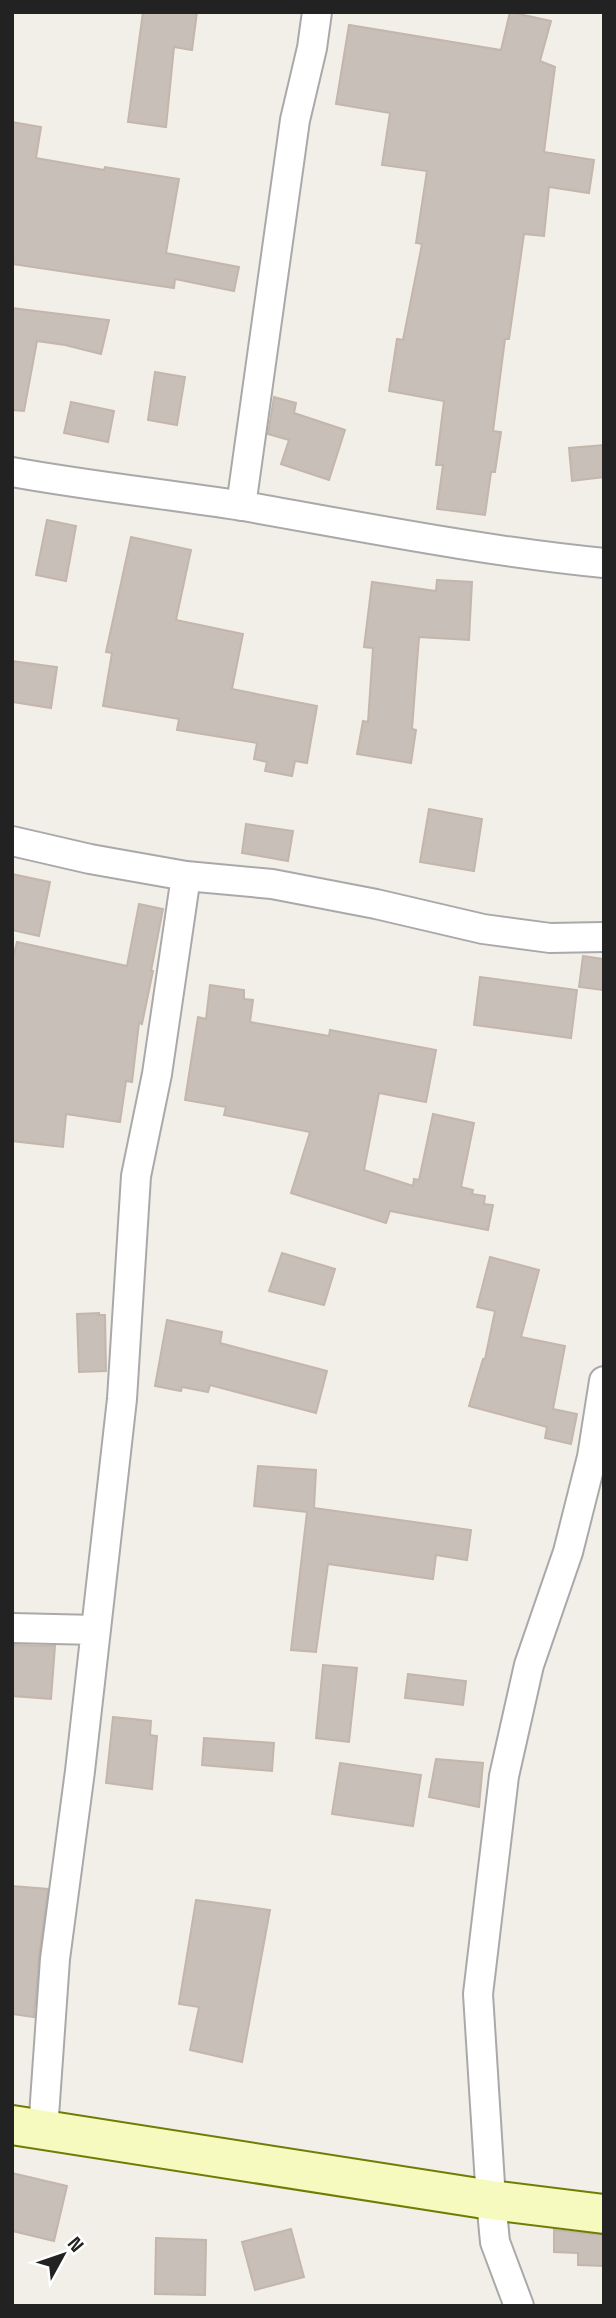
<svg xmlns="http://www.w3.org/2000/svg" width="616" height="2318" font-family="'Space Grotesk',sans-serif">
	<rect width="100%" height="100%" fill="#f2efe9"/>
	<path fill="#c7bfb8" stroke="#c4b6ab" stroke-width="2" d="M 143,12 L 197,12 L 192,50 L 174,47 L 166,127 L 128,122 Z
		M 510,12 L 551,21 L 540,61 L 555,67 L 544,152 L 594,160 L 589,193 L 549,187 L 544,236 L 524,234 L 509,339 L 505,339 L 493,431 L 501,432 L 495,472 L 491,472 L 485,515 L 437,509 L 443,465 L 436,465 L 444,401 L 389,391 L 397,339 L 403,340 L 422,244 L 416,243 L 427,171 L 382,165 L 390,113 L 336,104 L 349,25 L 501,50 Z
		M 12,122 L 41,127 L 36,158 L 104,170 L 105,167 L 179,179 L 166,253 L 239,267 L 234,291 L 175,279 L 174,288 L 12,264 Z
		M 12,308 L 109,320 L 101,354 L 65,345 L 37,341 L 24,411 L 12,410 Z
		M 155,372 L 185,377 L 177,425 L 148,420 Z
		M 274,397 L 296,403 L 294,413 L 345,430 L 329,480 L 281,464 L 289,440 L 268,434 Z
		M 71,402 L 114,411 L 108,442 L 64,433 Z
		M 604,445 L 604,477 L 572,481 L 569,448 Z
		M 47,520 L 76,526 L 66,581 L 36,575 Z
		M 131,537 L 191,550 L 176,620 L 243,634 L 232,689 L 317,706 L 307,763 L 295,761 L 292,776 L 265,771 L 267,762 L 254,759 L 257,743 L 177,730 L 179,719 L 103,706 L 112,653 L 106,652 Z
		M 437,580 L 472,582 L 469,640 L 419,637 L 412,729 L 416,730 L 411,763 L 357,754 L 363,721 L 368,722 L 373,648 L 364,647 L 372,582 L 436,591 Z
		M 12,661 L 57,667 L 51,708 L 12,702 Z
		M 429,809 L 482,819 L 474,871 L 420,862 Z
		M 246,824 L 293,831 L 288,861 L 242,853 Z
		M 12,874 L 50,882 L 39,936 L 12,930 Z
		M 139,904 L 163,909 L 151,971 L 153,971 L 142,1024 L 139,1023 L 132,1082 L 126,1081 L 120,1122 L 66,1114 L 63,1147 L 12,1141 L 12,962 L 17,942 L 127,966 Z
		M 583,956 L 604,959 L 604,990 L 579,987 Z
		M 480,977 L 577,990 L 571,1038 L 474,1025 Z
		M 210,985 L 244,990 L 244,999 L 253,1000 L 250,1022 L 329,1036 L 330,1030 L 436,1050 L 426,1102 L 379,1093 L 364,1170 L 413,1186 L 414,1179 L 419,1180 L 433,1114 L 474,1123 L 461,1187 L 473,1190 L 472,1194 L 485,1196 L 484,1204 L 493,1205 L 488,1230 L 390,1211 L 386,1223 L 291,1193 L 310,1132 L 224,1115 L 226,1107 L 185,1100 L 198,1017 L 206,1019 Z
		M 282,1253 L 335,1269 L 324,1305 L 269,1291 Z
		M 490,1257 L 539,1270 L 521,1337 L 565,1346 L 553,1409 L 577,1414 L 571,1444 L 545,1438 L 547,1427 L 469,1406 L 483,1359 L 485,1359 L 495,1311 L 477,1307 Z
		M 99,1313 L 99,1315 L 105,1315 L 106,1371 L 79,1372 L 77,1314 Z
		M 167,1320 L 222,1332 L 220,1343 L 327,1371 L 316,1413 L 210,1385 L 208,1392 L 182,1387 L 181,1391 L 155,1386 Z
		M 258,1466 L 316,1470 L 314,1508 L 471,1530 L 467,1560 L 436,1555 L 433,1579 L 328,1564 L 316,1652 L 291,1650 L 307,1512 L 254,1506 Z
		M 12,1645 L 55,1646 L 51,1699 L 12,1696 Z
		M 323,1665 L 357,1668 L 349,1742 L 316,1738 Z
		M 408,1674 L 466,1681 L 463,1705 L 405,1698 Z
		M 113,1717 L 151,1721 L 150,1735 L 157,1736 L 152,1789 L 106,1783 Z
		M 204,1738 L 274,1743 L 272,1771 L 202,1765 Z
		M 436,1759 L 483,1763 L 479,1807 L 429,1797 Z
		M 340,1763 L 421,1775 L 413,1826 L 332,1814 Z
		M 12,1886 L 48,1889 L 39,1957 L 34,2017 L 12,2014 Z
		M 196,1900 L 270,1910 L 242,2062 L 190,2050 L 199,2007 L 179,2004 Z
		M 12,2173 L 67,2186 L 54,2241 L 12,2231 Z
		M 291,2229 L 304,2277 L 255,2290 L 242,2242 Z
		M 554,2230 L 604,2235 L 604,2266 L 578,2265 L 578,2253 L 554,2252 Z
		M 156,2238 L 206,2240 L 205,2295 L 155,2294 Z"/>
	<g fill="none" stroke-linecap="round" stroke-linejoin="round">
		<defs>
			<path id="street" d="M 12,472 C 89,486 166,494 243,506 C 363,527 482,551 604,563
				M 241,506 L 295,120 L 312,48 L 317,12
				M 12,841 L 90,859 L 186,876 L 272,884 L 376,904 L 483,929 L 550,938 L 604,937
				M 12,1628 L 96,1630
				M 43,2130 L 55,1959 L 80,1771 L 122,1399 L 136,1176 L 157,1074 L 186,876
				M 519,2306 L 495,2242 L 491,2200 L 478,1994 L 504,1776 L 529,1665 L 568,1552 L 592,1457 L 604,1381"/>
			<path id="secondary" d="M 12,2125 L 491,2200 L 604,2214"/>
		</defs>
		<use href="#street" stroke="#a9a9a9" stroke-width="32"/>
		<use href="#secondary" stroke="#707d05" stroke-width="42"/>
		<use href="#street" stroke="#fff" stroke-width="28"/>
		<use href="#secondary" stroke="#f7fabf" stroke-width="38"/>
	</g>
	<rect width="616" height="2318" fill="none" stroke="#222222" stroke-width="28"/>
	<g transform="translate(63 2255) rotate(50)" stroke="#ffffff" stroke-width="5" paint-order="stroke">
	<path d="M0-5L12 26L0 18L-12 26Z" fill="#222222"/>
	<text y="-10" font-size="19" font-weight="bold" text-anchor="middle" fill="#222222">N</text>
	</g>
</svg>
